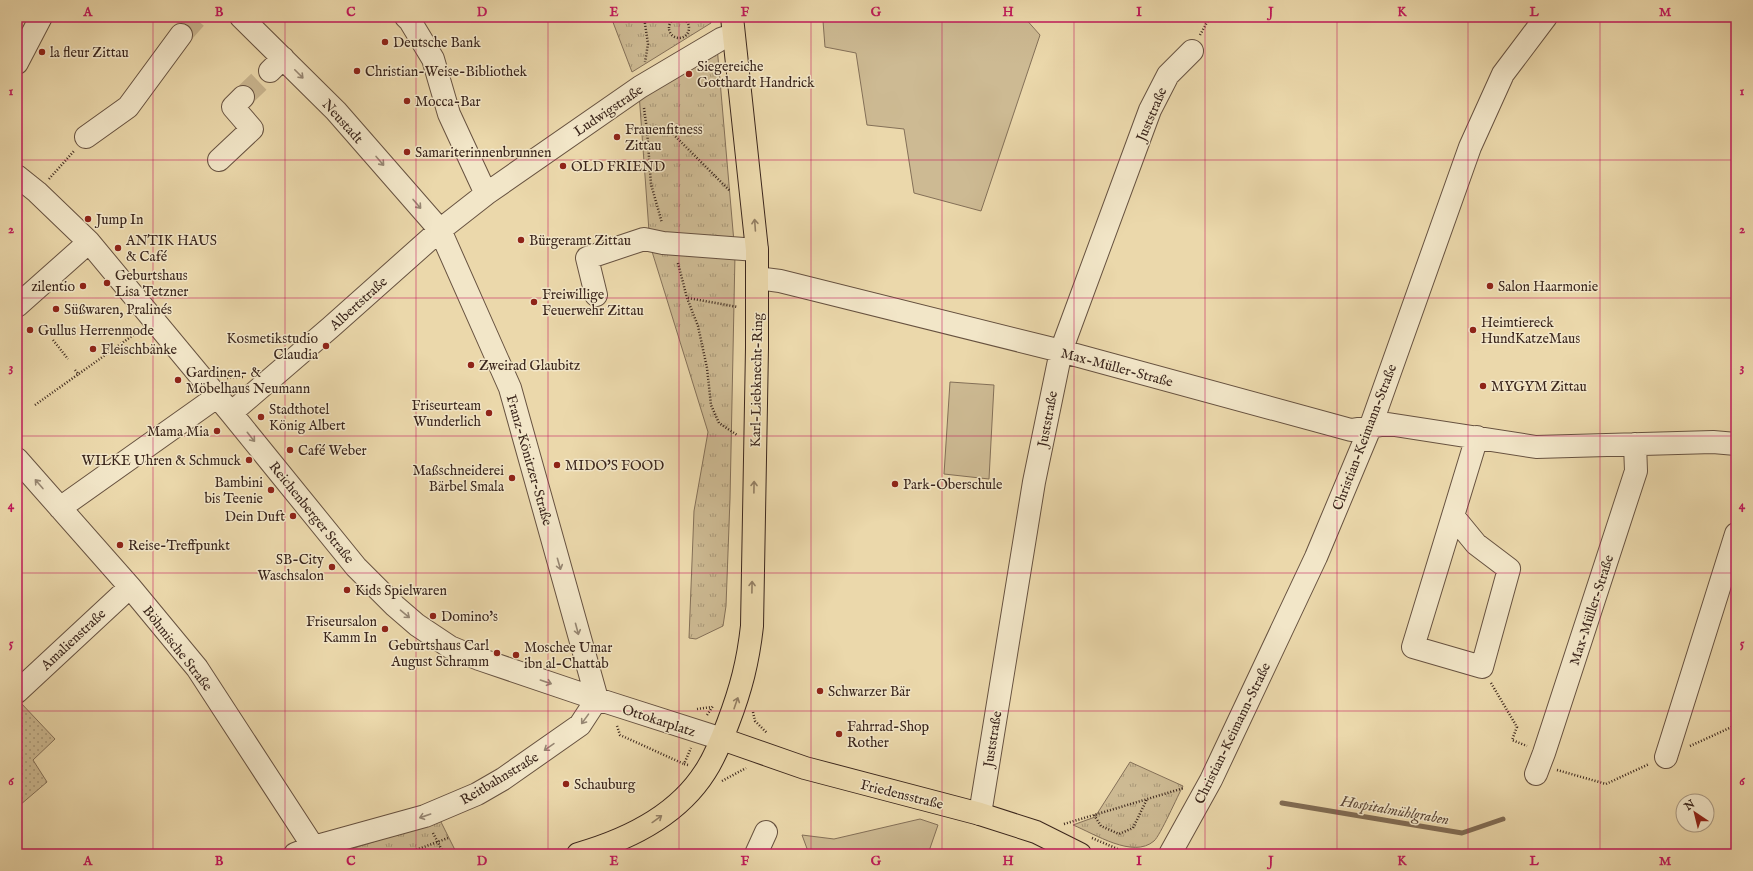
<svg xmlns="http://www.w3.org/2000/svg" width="1753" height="871" font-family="'IM FELL English',serif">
	<defs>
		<pattern id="park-tufts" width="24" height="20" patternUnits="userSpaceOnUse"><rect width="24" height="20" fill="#cdba93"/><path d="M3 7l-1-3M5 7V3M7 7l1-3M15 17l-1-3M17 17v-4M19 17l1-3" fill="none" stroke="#a89777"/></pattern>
		<pattern id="garden-dots" width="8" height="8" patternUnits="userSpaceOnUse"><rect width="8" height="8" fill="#cdba93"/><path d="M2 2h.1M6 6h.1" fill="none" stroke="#a89777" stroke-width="1.8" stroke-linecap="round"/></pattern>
	</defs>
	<rect width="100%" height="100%" fill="#ebd8ab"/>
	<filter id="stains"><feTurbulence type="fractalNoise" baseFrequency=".005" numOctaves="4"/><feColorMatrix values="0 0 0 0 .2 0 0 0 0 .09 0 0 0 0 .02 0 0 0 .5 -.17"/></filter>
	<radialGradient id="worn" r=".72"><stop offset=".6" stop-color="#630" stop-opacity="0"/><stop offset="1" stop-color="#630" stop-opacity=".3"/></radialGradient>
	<path fill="#cdba93" stroke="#847058" d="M 827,17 L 1024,17 L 1040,35 L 981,211 L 914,193 L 904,129 L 867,125 L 856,53 L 825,47 L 823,21 Z
		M 950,382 L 994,385 L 989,479 L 944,474 Z
		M 920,819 L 938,825 L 928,854 L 809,854 L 802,835 L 834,839 Z"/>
	<path fill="url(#park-tufts)" stroke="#847058" d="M 611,17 L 710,17 L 711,23 L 632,72 Z
		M 717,46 L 735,254 L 730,499 L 726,606 L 723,626 L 696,639 L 689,638 L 694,511 L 708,432 L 650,245 L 639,93 Z
		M 1130,762 L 1183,786 C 1178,795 1160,836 1154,841 C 1133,859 1095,834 1073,825 L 1095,817 Z
		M 440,820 L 457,854 L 344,854 L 342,852 Z"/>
	<path fill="url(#garden-dots)" stroke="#847058" d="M 20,702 L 55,739 L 33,760 L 47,782 L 20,805 L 17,800 L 17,704 Z"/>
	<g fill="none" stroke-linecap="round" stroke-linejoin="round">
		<path stroke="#816c54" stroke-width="5" d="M 1282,803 L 1462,833 L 1503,819"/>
		<path stroke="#c8b48e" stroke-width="22" stroke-dasharray="22 11" stroke-linecap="butt" d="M 181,35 L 197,17
			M 243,97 L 270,71"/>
		<defs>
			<path id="minor" d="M 241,17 L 336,111 L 440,230 L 510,388 L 597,699
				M 406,17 L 410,21 L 433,59 L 449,114 L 486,194
				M 17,63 L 41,17
				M 270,71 L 283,58
				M 86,137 L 128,107 L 181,35
				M 219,160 L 252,129 L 233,107 L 243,97
				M 17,176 L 37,192 L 89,242 L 231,413 L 356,567 L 395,606 L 417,625 L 450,647 L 479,659 L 597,699 L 722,739
				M 758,278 L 780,281 L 1061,351 L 1351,430 L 1388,424 L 1536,447 L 1713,442 L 1736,444
				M 596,295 L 587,258 L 644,239 L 663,243 L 757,250
				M 17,306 L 89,242
				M 231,413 L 331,327 L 440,230 L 486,194 L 640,87 L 721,39 L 733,35
				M 17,459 L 130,587 L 197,668 L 318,854
				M 60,508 L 218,396
				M 1453,516 L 1476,544 L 1509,569 L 1482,667 L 1413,647 C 1434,577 1455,507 1477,437
				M 17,692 L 130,587
				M 1666,757 L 1736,534
				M 1536,774 L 1544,753 L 1636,471 L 1635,444
				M 980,814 L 1034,482 L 1061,351 L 1150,110 L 1168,75 L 1192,51
				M 295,854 L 313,847 L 425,816 L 477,794 L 503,779 L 580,725 L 597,699
				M 756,854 L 766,832
				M 1170,854 L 1211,780 L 1316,557 L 1370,428 L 1470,147 L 1503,74 L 1546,17"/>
			<path id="major" d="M 722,739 L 805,768 L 980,814 L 1036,832 L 1080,854
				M 578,854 C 627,840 677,816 705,772 C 715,757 722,739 728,723 C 741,689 748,662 752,626 L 757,348 L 757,250 L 732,17"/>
		</defs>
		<use href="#minor" stroke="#675240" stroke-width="24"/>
		<use href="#major" stroke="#3b261c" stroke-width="24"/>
		<path stroke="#3b261c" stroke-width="2.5" stroke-dasharray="1 2" stroke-linecap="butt" d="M 644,17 L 648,44 L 645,62
			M669 28a10 10 0 1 1 20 0a10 10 0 1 1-20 0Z
			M 1200,35 L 1210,17
			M 644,108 L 647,130 L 651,184 L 662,223
			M 647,130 L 672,133 L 730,191
			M 49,179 L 74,151
			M 678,263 L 687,298 L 698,326 L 707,368 L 711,405 L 719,423 L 737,435
			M 688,298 L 738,307
			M 53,340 L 68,359
			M 75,370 L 79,375
			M 227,378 L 243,377
			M 35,405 L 139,331
			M 1491,683 L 1517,727 L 1512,740 L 1527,746
			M 697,709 L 712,707
			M 753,712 L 755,721 L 767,733
			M 707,715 L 713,706
			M 617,726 L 620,735 L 684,764
			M 1690,746 L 1736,725
			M 688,765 L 684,764 L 691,748
			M 1557,770 L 1606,784 L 1649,764
			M 722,781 L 746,768
			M 1094,815 L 1101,826 L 1119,834 L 1133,828 L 1147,799
			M 1064,824 L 1184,788
			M 433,833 L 444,854
			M 1092,838 L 1127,853 L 1135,854
			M 380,854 L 384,854
			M 405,854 L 448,838
			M 1143,854 L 1152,850"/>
		<use href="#minor" stroke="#f2e6c8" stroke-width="22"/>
		<use href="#major" stroke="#ebd8ab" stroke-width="22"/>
	</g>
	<defs><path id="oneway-shaft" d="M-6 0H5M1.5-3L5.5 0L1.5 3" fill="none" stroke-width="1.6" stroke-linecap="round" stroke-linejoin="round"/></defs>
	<g stroke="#968672">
		<use href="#oneway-shaft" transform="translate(299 74) rotate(45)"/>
		<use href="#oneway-shaft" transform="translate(380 161) rotate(49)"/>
		<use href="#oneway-shaft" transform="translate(417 204) rotate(49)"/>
		<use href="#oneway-shaft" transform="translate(251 437) rotate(51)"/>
		<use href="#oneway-shaft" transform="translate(39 484) rotate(-131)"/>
		<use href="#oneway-shaft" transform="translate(559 564) rotate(74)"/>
		<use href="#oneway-shaft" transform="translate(405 614) rotate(40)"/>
		<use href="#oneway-shaft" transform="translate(577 629) rotate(75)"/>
		<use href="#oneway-shaft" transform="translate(546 682) rotate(19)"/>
		<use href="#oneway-shaft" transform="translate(585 719) rotate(126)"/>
		<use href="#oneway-shaft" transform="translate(549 747) rotate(145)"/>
		<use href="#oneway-shaft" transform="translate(425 816) rotate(161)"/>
	</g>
	<g stroke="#937f64">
		<use href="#oneway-shaft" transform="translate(755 225) rotate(-94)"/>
		<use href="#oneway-shaft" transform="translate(754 487) rotate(-89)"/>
		<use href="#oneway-shaft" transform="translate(752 587) rotate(-89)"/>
		<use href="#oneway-shaft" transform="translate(736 703) rotate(-71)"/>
		<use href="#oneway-shaft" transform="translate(657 819) rotate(-36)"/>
	</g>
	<path fill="none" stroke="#c2185b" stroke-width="1" stroke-opacity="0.55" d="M 153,17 L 153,854M 285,17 L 285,854M 416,17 L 416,854M 548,17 L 548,854M 679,17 L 679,854M 811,17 L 811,854M 942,17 L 942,854M 1074,17 L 1074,854M 1205,17 L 1205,854M 1337,17 L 1337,854M 1468,17 L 1468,854M 1600,17 L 1600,854M 17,160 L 1736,160M 17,298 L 1736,298M 17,436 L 1736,436M 17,573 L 1736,573M 17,711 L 1736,711"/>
	<g fill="#8f2418" stroke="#f2e6c8" stroke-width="1.5">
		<circle cx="385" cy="42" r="4"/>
		<circle cx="42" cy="52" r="4"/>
		<circle cx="357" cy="71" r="4"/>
		<circle cx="689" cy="74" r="4"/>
		<circle cx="407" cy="101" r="4"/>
		<circle cx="617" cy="137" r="4"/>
		<circle cx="407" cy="152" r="4"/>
		<circle cx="563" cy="166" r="4"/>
		<circle cx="88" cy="219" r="4"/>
		<circle cx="521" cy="240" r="4"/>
		<circle cx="118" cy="248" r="4"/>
		<circle cx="107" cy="283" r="4"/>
		<circle cx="83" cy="286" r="4"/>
		<circle cx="1490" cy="286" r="4"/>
		<circle cx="534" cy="302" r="4"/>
		<circle cx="56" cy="309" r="4"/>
		<circle cx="30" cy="330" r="4"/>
		<circle cx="1473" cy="330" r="4"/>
		<circle cx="326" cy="346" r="4"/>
		<circle cx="93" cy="349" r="4"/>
		<circle cx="471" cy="365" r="4"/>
		<circle cx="178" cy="380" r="4"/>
		<circle cx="1483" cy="386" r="4"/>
		<circle cx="489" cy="413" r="4"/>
		<circle cx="261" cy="417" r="4"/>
		<circle cx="217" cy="431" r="4"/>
		<circle cx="290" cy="450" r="4"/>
		<circle cx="249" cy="460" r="4"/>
		<circle cx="557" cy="465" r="4"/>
		<circle cx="512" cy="478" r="4"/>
		<circle cx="895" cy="484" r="4"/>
		<circle cx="271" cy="490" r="4"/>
		<circle cx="293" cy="516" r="4"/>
		<circle cx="120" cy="545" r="4"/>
		<circle cx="332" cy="567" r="4"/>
		<circle cx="347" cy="590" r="4"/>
		<circle cx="433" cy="616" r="4"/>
		<circle cx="385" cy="629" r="4"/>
		<circle cx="497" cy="653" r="4"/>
		<circle cx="516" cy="655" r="4"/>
		<circle cx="820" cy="691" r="4"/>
		<circle cx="839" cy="734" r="4"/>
		<circle cx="566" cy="784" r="4"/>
	</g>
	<g text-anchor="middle" stroke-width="3" stroke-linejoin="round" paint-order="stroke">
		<g font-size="14" fill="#3b261c" stroke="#f2e6c8" text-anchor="start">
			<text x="393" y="47">Deutsche Bank</text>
			<text x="50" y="57">la fleur Zittau</text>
			<text x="697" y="71">Siegereiche<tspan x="697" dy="16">Gotthardt Handrick</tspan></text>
			<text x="365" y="76">Christian-Weise-Bibliothek</text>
			<text x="415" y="106">Mocca-Bar</text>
			<text x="625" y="134">Frauenfitness<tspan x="625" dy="16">Zittau</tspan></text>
			<text x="415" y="157">Samariterinnenbrunnen</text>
			<text x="571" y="171">OLD FRIEND</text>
			<text x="96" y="224">Jump In</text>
			<text x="126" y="245">ANTIK HAUS<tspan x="126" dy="16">&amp; Café</tspan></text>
			<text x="529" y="245">Bürgeramt Zittau</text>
			<text x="115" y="280">Geburtshaus<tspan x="115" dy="16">Lisa Tetzner</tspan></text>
			<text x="75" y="291" text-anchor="end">zilentio</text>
			<text x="1498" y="291">Salon Haarmonie</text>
			<text x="542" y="299">Freiwillige<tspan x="542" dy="16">Feuerwehr Zittau</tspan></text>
			<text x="64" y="314">Süßwaren, Pralinés</text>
			<text x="1481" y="327">Heimtiereck<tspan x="1481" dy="16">HundKatzeMaus</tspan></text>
			<text x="38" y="335">Gullus Herrenmode</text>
			<text x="318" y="343" text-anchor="end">Kosmetikstudio<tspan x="318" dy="16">Claudia</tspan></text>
			<text x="101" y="354">Fleischbänke</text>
			<text x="479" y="370">Zweirad Glaubitz</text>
			<text x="186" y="377">Gardinen- &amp;<tspan x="186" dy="16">Möbelhaus Neumann</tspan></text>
			<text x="1491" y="391">MYGYM Zittau</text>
			<text x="481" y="410" text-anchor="end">Friseurteam<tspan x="481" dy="16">Wunderlich</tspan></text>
			<text x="269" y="414">Stadthotel<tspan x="269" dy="16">König Albert</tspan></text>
			<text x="209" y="436" text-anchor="end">Mama Mia</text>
			<text x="298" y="455">Café Weber</text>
			<text x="241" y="465" text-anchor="end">WILKE Uhren &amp; Schmuck</text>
			<text x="565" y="470">MIDO'S FOOD</text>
			<text x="504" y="475" text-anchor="end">Maßschneiderei<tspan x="504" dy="16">Bärbel Smala</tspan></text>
			<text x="263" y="487" text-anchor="end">Bambini<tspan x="263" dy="16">bis Teenie</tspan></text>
			<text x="903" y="489">Park-Oberschule</text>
			<text x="285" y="521" text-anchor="end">Dein Duft</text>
			<text x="128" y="550">Reise-Treffpunkt</text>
			<text x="324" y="564" text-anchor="end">SB-City<tspan x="324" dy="16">Waschsalon</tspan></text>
			<text x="355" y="595">Kids Spielwaren</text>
			<text x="441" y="621">Domino's</text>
			<text x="377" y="626" text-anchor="end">Friseursalon<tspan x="377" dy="16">Kamm In</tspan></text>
			<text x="489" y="650" text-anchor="end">Geburtshaus Carl<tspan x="489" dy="16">August Schramm</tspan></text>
			<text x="524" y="652">Moschee Umar<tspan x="524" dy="16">ibn al-Chattab</tspan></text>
			<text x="828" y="696">Schwarzer Bär</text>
			<text x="847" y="731">Fahrrad-Shop<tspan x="847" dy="16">Rother</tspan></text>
			<text x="574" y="789">Schauburg</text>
		</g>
		<g font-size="14" fill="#3b261c" stroke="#f2e6c8">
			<text transform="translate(608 110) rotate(-34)" y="5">Ludwigstraße</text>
			<text transform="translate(1151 114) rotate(-67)" y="5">Juststraße</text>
			<text transform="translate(343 121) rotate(48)" y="5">Neustadt</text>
			<text transform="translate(358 303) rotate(-42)" y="5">Albertstraße</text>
			<text transform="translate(1117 367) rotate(15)" y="5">Max-Müller-Straße</text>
			<text transform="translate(756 380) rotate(-89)" y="5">Karl-Liebknecht-Ring</text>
			<text transform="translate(1047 419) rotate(-79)" y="5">Juststraße</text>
			<text transform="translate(1364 437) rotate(-69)" y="5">Christian-Keimann-Straße</text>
			<text transform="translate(530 460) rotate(74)" y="5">Franz-Könitzer-Straße</text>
			<text transform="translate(312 512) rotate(51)" y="5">Reichenberger Straße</text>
			<text transform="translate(1591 610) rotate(-72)" y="5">Max-Müller-Straße</text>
			<text transform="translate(73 639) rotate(-43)" y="5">Amalienstraße</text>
			<text transform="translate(178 648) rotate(52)" y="5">Böhmische Straße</text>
			<text transform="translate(659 720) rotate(18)" y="5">Ottokarplatz</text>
			<text transform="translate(1232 733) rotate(-64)" y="5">Christian-Keimann-Straße</text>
			<text transform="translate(992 739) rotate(-81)" y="5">Juststraße</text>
			<text transform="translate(499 778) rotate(-31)" y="5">Reitbahnstraße</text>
			<text transform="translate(902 794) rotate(14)" y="5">Friedensstraße</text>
		</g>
		<g font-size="15" font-style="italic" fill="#5e4938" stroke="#f2e6c8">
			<text transform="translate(1395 810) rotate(10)" y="5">Hospitalmühlgraben</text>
		</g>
	</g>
	<rect width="1753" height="871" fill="none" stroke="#ebd8ab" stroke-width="44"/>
	<g transform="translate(1695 813) rotate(325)"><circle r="19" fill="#f2e6c8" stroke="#a99983"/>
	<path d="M0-3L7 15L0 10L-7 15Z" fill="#8f2418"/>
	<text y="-6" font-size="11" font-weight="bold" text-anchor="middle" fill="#3b261c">N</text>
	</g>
	<rect x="22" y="22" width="1709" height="827" fill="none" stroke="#c2185b" stroke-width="1.5"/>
	<g font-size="13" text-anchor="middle" font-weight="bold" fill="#c2185b">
		<text x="88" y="16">A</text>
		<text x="219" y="16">B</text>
		<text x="351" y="16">C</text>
		<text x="482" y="16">D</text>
		<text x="614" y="16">E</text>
		<text x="745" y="16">F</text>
		<text x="876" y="16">G</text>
		<text x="1008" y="16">H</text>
		<text x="1139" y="16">I</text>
		<text x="1271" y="16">J</text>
		<text x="1402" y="16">K</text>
		<text x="1534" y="16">L</text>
		<text x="1665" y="16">M</text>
		<text x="11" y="95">1</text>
		<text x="1742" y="95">1</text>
		<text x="11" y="233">2</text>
		<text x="1742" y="233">2</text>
		<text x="11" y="371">3</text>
		<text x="1742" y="371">3</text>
		<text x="11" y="509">4</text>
		<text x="1742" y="509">4</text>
		<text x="11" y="647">5</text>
		<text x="1742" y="647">5</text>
		<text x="11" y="785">6</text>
		<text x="1742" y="785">6</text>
		<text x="88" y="865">A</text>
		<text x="219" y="865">B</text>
		<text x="351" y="865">C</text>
		<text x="482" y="865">D</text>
		<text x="614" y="865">E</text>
		<text x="745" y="865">F</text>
		<text x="876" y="865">G</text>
		<text x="1008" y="865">H</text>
		<text x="1139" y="865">I</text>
		<text x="1271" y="865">J</text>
		<text x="1402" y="865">K</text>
		<text x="1534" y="865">L</text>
		<text x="1665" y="865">M</text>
	</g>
	<rect width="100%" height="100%" filter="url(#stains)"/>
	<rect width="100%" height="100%" fill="url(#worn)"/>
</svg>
